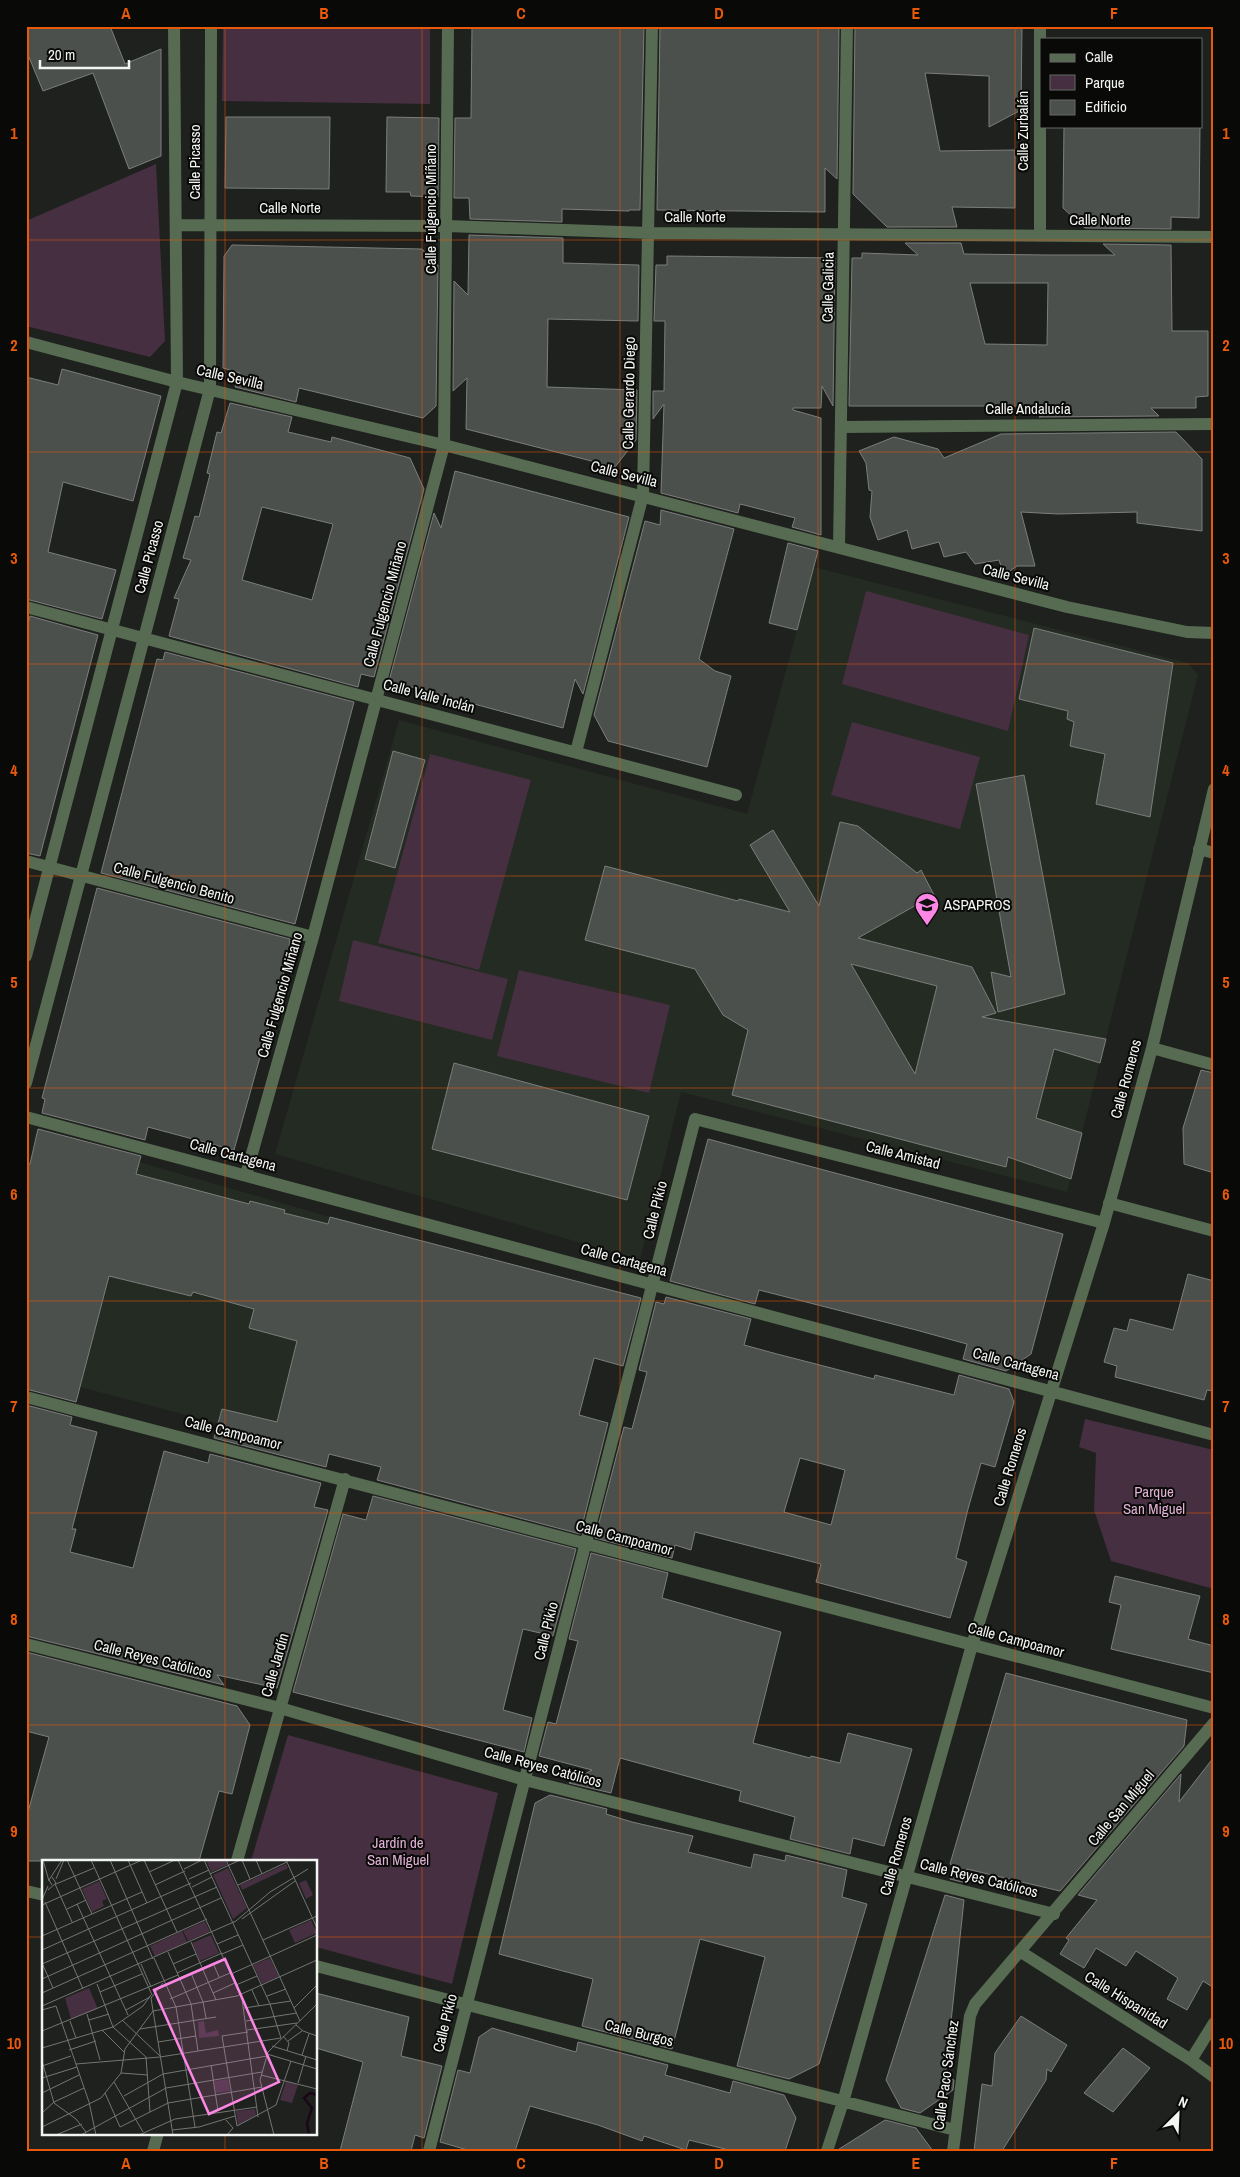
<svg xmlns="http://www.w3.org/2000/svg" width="1240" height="2177" font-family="'Archivo Narrow',sans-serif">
	<rect width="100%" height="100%" fill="#1e211d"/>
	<path fill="#242b22" d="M 814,567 L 1188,663 L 1198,675 L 1067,1192 L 681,1092 L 640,1260 L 275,1154 L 399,720 L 747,814 Z
		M 139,1162 L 330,1217 L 273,1438 L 80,1387 Z"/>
	<path fill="#452f40" d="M 223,26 L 430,26 L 430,104 L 222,101 Z
		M 156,164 L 165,341 L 150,357 L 26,326 L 26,221 Z
		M 866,591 L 1029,635 L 1008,731 L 842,684 Z
		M 852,722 L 980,757 L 960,829 L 831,795 Z
		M 430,754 L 531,780 L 479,970 L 378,943 Z
		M 353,940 L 508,979 L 492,1040 L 339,1001 Z
		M 519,970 L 670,1005 L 649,1093 L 497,1056 Z
		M 1085,1419 L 1214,1450 L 1214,1589 L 1111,1561 L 1094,1510 L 1096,1453 L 1079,1447 Z
		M 288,1735 L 498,1793 L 452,1984 L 316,1947 L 316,1861 L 251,1861 Z"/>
	<path fill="#4c504c" stroke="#7b7e7a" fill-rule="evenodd" d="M 26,26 L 110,26 L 125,64 L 161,49 L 161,156 L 129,169 L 93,73 L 43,91 L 26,50 Z
		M 472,26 L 644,26 L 640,210 L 629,210 L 629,211 L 562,209 L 562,222 L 470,219 L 469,198 L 454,198 L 455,118 L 471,118 Z
		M 660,26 L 839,26 L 837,179 L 825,168 L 825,212 L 657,210 Z
		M 855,26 L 1022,26 L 1021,110 L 989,127 L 989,76 L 925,73 L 940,151 L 1015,150 L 1015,208 L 952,207 L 957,227 L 887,227 L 853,194 Z
		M 226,117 L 330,117 L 329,189 L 225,188 Z
		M 387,117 L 439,118 L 438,197 L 411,196 L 410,192 L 386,192 Z
		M 1064,126 L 1200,126 L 1199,218 L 1171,217 L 1171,229 L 1085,228 L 1063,208 Z
		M 469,235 L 563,238 L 563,263 L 639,265 L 638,321 L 548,319 L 547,387 L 637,390 L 636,440 L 615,467 L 466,429 L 467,378 L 453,391 L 454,281 L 468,295 Z
		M 905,243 L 961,243 L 964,254 L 1048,255 L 1115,255 L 1103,244 L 1171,245 L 1172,331 L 1208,331 L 1208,396 L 1196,397 L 1196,408 L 1151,408 L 1159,416 L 1039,417 L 1067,406 L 849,406 L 852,258 L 862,258 L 862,253 L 918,255 ZM 970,283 L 1048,283 L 1047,345 L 985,344 Z
		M 232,245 L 422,249 L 438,265 L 436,406 L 423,418 L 299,388 L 296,402 L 235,387 L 240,373 L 223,368 L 224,256 Z
		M 667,256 L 835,258 L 833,406 L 822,386 L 821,408 L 793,408 L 793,410 L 821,418 L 821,535 L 792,527 L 795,518 L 740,504 L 738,513 L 661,493 L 664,404 L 653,419 L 653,391 L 664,391 L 665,321 L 654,321 L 656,265 L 667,265 Z
		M 62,369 L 161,396 L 133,501 L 63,482 L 48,552 L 116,570 L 102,619 L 26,599 L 26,377 L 58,385 Z
		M 230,403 L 292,417 L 288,432 L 331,442 L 332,437 L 410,458 L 424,489 L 374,677 L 361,674 L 358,687 L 169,636 L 179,599 L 174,598 L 191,560 L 183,558 L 195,516 L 199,517 L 210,474 L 207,473 L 217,432 L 221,433 ZM 262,507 L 333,524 L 312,600 L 242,580 Z
		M 1176,432 L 1202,459 L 1202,531 L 1137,523 L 1137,512 L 1058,514 L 1021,512 L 1035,566 L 1017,566 L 1004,575 L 999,560 L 975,564 L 966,552 L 944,557 L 939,542 L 912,549 L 907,530 L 878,540 L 870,517 L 872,491 L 869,490 L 866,463 L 859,451 L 894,437 L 938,449 L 944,458 L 1001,434 Z
		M 455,471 L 629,517 L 583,694 L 575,679 L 563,728 L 389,681 L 434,513 L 441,528 Z
		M 661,510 L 734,529 L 699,659 L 715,671 L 731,676 L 707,767 L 608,741 L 594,715 L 645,521 L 660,525 Z
		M 788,543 L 818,551 L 797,630 L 769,623 Z
		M 30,616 L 98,635 L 40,856 L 26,853 L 26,631 Z
		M 1034,628 L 1173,663 L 1150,817 L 1096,804 L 1105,754 L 1070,746 L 1074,722 L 1067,719 L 1068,711 L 1019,699 Z
		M 165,652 L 354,702 L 295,924 L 101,873 L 157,659 L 163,660 Z
		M 393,751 L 425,760 L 395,868 L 365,859 Z
		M 1024,775 L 1065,994 L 998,1012 L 991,972 L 1011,977 L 976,784 Z
		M 840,822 L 858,826 L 917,873 L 921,870 L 934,895 L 858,938 L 972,967 L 996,1013 L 982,1017 L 1106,1039 L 1100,1063 L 1054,1049 L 1036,1118 L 1082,1133 L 1071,1179 L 1008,1157 L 1006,1167 L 732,1095 L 748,1030 L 723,1015 L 695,969 L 585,940 L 605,866 L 738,901 L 739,899 L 790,912 L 750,845 L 773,830 L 819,906 ZM 851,964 L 937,986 L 915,1074 Z
		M 97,888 L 290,939 L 289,946 L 291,947 L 234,1150 L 148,1127 L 145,1140 L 42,1113 L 45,1099 L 42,1098 Z
		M 454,1063 L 649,1116 L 627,1200 L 432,1149 Z
		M 1201,1070 L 1214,1073 L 1214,1173 L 1184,1164 L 1183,1128 Z
		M 38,1129 L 141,1156 L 136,1174 L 249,1204 L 250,1201 L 285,1210 L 284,1213 L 328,1224 L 330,1217 L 641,1298 L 623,1366 L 594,1358 L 579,1415 L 608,1423 L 580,1534 L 377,1480 L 381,1467 L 329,1454 L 326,1467 L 214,1438 L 222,1409 L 277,1422 L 297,1341 L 249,1328 L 254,1309 L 193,1292 L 191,1296 L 109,1276 L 76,1402 L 26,1389 L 26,1164 L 30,1164 Z
		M 708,1139 L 1063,1234 L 1031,1354 L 1006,1371 L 963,1359 L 967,1344 L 916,1330 L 759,1290 L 755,1304 L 670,1281 Z
		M 1188,1274 L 1214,1281 L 1214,1391 L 1207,1390 L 1204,1400 L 1115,1377 L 1117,1366 L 1104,1362 L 1114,1328 L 1127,1331 L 1130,1319 L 1173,1330 Z
		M 666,1297 L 751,1319 L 744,1345 L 777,1354 L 874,1379 L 875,1375 L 954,1395 L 959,1375 L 1009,1389 L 1014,1402 L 995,1467 L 981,1463 L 968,1509 L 956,1558 L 967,1562 L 950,1618 L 816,1582 L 821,1564 L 695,1532 L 691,1550 L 675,1545 L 672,1558 L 595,1538 L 624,1427 L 632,1429 L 647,1372 L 639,1370 L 656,1302 L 664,1304 ZM 800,1458 L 845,1470 L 831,1525 L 784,1512 Z
		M 26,1405 L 72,1417 L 70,1425 L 97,1432 L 72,1529 L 76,1529 L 70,1552 L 133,1568 L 164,1451 L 208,1463 L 210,1454 L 321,1483 L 314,1507 L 328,1510 L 277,1688 L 217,1675 L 224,1685 L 26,1636 Z
		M 373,1496 L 576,1549 L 553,1636 L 523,1629 L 503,1710 L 532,1718 L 524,1752 L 293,1692 L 343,1514 L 366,1520 Z
		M 591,1553 L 668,1573 L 662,1598 L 781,1632 L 753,1743 L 810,1758 L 811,1756 L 840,1763 L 848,1733 L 912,1749 L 884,1846 L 853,1838 L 850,1854 L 790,1839 L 795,1817 L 739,1801 L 741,1791 L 620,1758 L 611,1793 L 569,1783 L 592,1770 L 539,1756 L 548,1722 L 556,1724 L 578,1641 L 569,1639 Z
		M 1115,1576 L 1200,1596 L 1188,1639 L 1214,1646 L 1214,1673 L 1111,1649 L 1121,1605 L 1109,1602 Z
		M 26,1652 L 237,1706 L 250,1725 L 232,1794 L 219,1791 L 199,1861 L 26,1861 L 26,1819 L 49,1737 L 26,1731 Z
		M 1006,1673 L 1187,1720 L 1184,1746 L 1060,1891 L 967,1869 L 966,1883 L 950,1879 L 955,1866 L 950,1864 Z
		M 1214,1757 L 1214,1988 L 1203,1981 L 1187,2010 L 1167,1999 L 1178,1978 L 1136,1951 L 1126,1966 L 1096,1948 L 1084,1968 L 1060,1954 L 1069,1940 L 1066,1938 L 1097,1900 L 1078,1895 L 1181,1774 L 1179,1802 Z
		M 550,1795 L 607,1809 L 606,1814 L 632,1822 L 693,1836 L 688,1852 L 720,1860 L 751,1868 L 754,1854 L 785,1861 L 786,1855 L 847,1870 L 842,1897 L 867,1904 L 819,2064 L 789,2079 L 737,2066 L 765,1957 L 700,1939 L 672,2049 L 582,2026 L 593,1979 L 499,1954 L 535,1803 Z
		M 945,1895 L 964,1900 L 945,2078 L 954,2080 L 953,2090 L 920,2113 L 901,2108 L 886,2080 Z
		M 316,1993 L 409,2017 L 401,2056 L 442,2066 L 424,2138 L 415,2135 L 411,2151 L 340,2151 L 363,2062 L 316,2048 Z
		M 1021,2016 L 1067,2045 L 1051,2072 L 1047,2069 L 1046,2080 L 1002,2151 L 974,2151 L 982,2084 L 992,2086 L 995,2053 Z
		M 492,2028 L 576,2052 L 578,2042 L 668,2065 L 665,2075 L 730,2093 L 733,2081 L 784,2095 L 796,2118 L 785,2151 L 733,2151 L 689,2140 L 686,2150 L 644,2136 L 642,2141 L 598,2125 L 530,2106 L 515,2151 L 471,2151 L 440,2142 L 458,2070 L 470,2073 L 479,2037 Z
		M 1123,2048 L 1150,2068 L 1113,2112 L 1084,2093 Z
		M 885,2120 L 916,2128 L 933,2151 L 836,2151 Z"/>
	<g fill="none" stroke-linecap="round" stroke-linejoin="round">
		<path stroke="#576b52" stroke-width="12" d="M 176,225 L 447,226 L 649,233 L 1214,237
			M 1040,236 L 1040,26
			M 26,342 L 177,382 L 444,445 L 1067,607 L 1187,632 L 1214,633
			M 842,427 L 1214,424
			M 839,548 L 847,26
			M 26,607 L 736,795
			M 576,752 L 643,495 L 652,26
			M 1199,849 L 1214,853
			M 26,861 L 313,937
			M 26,956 L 177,382 L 174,26
			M 1152,1048 L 1214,1065
			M 26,1083 L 210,389 L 211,26
			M 26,1117 L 1214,1435
			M 246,1175 L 313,937 L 444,445 L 448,26
			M 1109,1203 L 1214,1231
			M 26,1397 L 1214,1708
			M 26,1644 L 280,1708 L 525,1780 L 1054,1914
			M 237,1861 L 345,1479
			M 26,1891 L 44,1895
			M 1021,1952 L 1191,2060 L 1214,2077
			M 316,1966 L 955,2130
			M 1191,2060 L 1214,2023
			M 153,2151 L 158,2133
			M 429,2151 L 695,1119 L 1104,1223
			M 827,2151 L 843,2102 L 972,1645 L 1104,1223 L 1152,1048 L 1214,789
			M 953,2151 L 970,2016 L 975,2004 L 1214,1723"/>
	</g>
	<path fill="none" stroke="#e8590c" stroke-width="1" stroke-opacity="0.55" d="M 225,26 L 225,1861M 422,26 L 422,2151M 620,26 L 620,2151M 818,26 L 818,2151M 1015,26 L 1015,2151M 26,240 L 1214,240M 26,452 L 1214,452M 26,664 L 1214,664M 26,876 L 1214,876M 26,1088 L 1214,1088M 26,1301 L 1214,1301M 26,1513 L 1214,1513M 26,1725 L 1214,1725M 26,1937 L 44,1937M 316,1937 L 1214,1937M 225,2133 L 225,2151"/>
	<defs>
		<symbol id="school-pin" viewBox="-11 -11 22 30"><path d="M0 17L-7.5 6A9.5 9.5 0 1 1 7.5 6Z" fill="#fc86e4" stroke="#090a08"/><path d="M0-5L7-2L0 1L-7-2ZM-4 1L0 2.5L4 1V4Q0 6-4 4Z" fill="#111"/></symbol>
	</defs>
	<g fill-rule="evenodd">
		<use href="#school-pin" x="913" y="891" width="28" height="38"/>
	</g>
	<g text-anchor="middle" stroke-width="4" stroke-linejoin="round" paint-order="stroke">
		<g font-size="15" fill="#f3f5f2" stroke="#090a08">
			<text transform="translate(1023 131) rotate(-90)" y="5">Calle Zurbalán</text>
			<text transform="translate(195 162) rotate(-90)" y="5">Calle Picasso</text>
			<text x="290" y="213">Calle Norte</text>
			<text transform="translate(431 209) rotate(-90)" y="5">Calle Fulgencio Miñano</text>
			<text x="695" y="222">Calle Norte</text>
			<text x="1100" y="225">Calle Norte</text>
			<text transform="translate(828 287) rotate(-89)" y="5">Calle Galicia</text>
			<text transform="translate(230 377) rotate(13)" y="5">Calle Sevilla</text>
			<text transform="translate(629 393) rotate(-89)" y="5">Calle Gerardo Diego</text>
			<text x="1028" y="414">Calle Andalucía</text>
			<text transform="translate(624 474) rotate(14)" y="5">Calle Sevilla</text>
			<text transform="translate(149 557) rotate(-75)" y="5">Calle Picasso</text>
			<text transform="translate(1016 577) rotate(14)" y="5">Calle Sevilla</text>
			<text transform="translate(385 604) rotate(-75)" y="5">Calle Fulgencio Miñano</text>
			<text transform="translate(429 696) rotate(15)" y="5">Calle Valle Inclán</text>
			<text transform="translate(174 883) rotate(15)" y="5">Calle Fulgencio Benito</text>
			<text transform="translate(280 995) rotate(-74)" y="5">Calle Fulgencio Miñano</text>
			<text transform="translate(1126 1079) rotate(-75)" y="5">Calle Romeros</text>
			<text transform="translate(233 1155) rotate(15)" y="5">Calle Cartagena</text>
			<text transform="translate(903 1155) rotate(14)" y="5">Calle Amistad</text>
			<text transform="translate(655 1210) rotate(-76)" y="5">Calle Pikio</text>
			<text transform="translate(624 1260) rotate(15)" y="5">Calle Cartagena</text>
			<text transform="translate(1016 1364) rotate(15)" y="5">Calle Cartagena</text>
			<text transform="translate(233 1433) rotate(14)" y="5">Calle Campoamor</text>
			<text transform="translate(1010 1467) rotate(-73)" y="5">Calle Romeros</text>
			<text transform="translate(624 1538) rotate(15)" y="5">Calle Campoamor</text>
			<text transform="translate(546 1631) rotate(-76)" y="5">Calle Pikio</text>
			<text transform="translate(1016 1640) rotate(15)" y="5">Calle Campoamor</text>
			<text transform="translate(153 1659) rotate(14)" y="5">Calle Reyes Católicos</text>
			<text transform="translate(275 1665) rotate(-74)" y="5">Calle Jardín</text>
			<text transform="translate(543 1767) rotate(15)" y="5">Calle Reyes Católicos</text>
			<text transform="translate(1121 1808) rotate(-50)" y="5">Calle San Miguel</text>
			<text transform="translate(896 1856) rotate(-74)" y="5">Calle Romeros</text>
			<text transform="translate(979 1878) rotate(14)" y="5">Calle Reyes Católicos</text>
			<text transform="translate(1126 2000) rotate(32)" y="5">Calle Hispanidad</text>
			<text transform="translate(445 2023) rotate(-76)" y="5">Calle Pikio</text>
			<text transform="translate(639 2033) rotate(14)" y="5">Calle Burgos</text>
			<text transform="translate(946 2075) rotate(-82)" y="5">Calle Paco Sánchez</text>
		</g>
		<g font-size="15" fill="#f3f5f2" stroke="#090a08" text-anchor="start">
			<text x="944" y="910">ASPAPROS</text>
		</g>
		<g font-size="15" fill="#e1b1d5" stroke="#090a08">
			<text x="1154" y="1497">Parque<tspan x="1154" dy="17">San Miguel</tspan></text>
			<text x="398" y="1848">Jardín de<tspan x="398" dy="17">San Miguel</tspan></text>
		</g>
	</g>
	<g transform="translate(42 1860)">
		<rect width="275" height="275" fill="#1e211d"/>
		<path d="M 164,0 L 183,0 L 185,5 L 169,12 ZM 244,4 L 246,8 L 200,30 L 198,25 ZM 186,8 L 205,48 L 191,59 L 171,15 ZM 264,20 L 271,35 L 264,39 L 257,23 ZM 57,21 L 65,39 L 60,41 L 62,46 L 50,52 L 40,29 ZM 269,60 L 275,73 L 253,83 L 247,70 ZM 163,61 L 168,72 L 146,81 L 141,71 ZM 140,71 L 145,82 L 113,96 L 108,86 ZM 169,75 L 177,93 L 158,101 L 150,83 ZM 228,98 L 237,117 L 220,124 L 211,105 ZM 47,128 L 56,149 L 29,159 L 23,138 ZM 162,161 L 164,173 L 176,170 L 177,176 L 157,178 L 156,162 ZM 186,219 L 188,231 L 174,233 L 172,221 ZM 244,221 L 256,225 L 250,243 L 238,240 ZM 213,249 L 214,255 L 196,266 L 194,251 Z" fill="#452f40"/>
		<path fill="none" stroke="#1b0717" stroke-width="2.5" d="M 267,275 L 265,263 L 270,248 L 262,238 L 268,233 L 275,235"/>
		<path fill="none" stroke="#737672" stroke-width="1" d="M 1,0 L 7,21M 25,0 L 50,54M 49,0 L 110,135M 68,0 L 111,99M 86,0 L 105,43M 102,0 L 135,72M 136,0 L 170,73M 184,0 L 258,161M 200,0 L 208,19M 214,0 L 220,14M 244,0 L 275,68M 142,9 L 160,0M 107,12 L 133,0M 168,14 L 198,0M 14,19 L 22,0M 147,19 L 167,10M 13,24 L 30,62M 14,24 L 52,8M 10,25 L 7,20 L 20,0M 113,25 L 143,11M 196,25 L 245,2M 150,27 L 170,17M 6,30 L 14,23 L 10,17M 0,40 L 6,26M 3,42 L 41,129M 35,44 L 86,155M 0,45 L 100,0M 25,49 L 44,40M 200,59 L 253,21M 170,73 L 200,139 L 216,257M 0,76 L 100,32M 221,80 L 275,56M 149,82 L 174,140M 175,84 L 196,75M 0,90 L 149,23M 126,92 L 149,144 L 156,191M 180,94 L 201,85M 112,98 L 134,147 L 153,267M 0,103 L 11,128M 171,103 L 177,117M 0,104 L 175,27M 99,104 L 109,127M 131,104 L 154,94M 135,113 L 180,93M 149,113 L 161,142 L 164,158M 189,114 L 275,75M 137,118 L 182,99M 0,119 L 179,38M 121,123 L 109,138 L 131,275M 55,124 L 71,167 L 104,197 L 108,252M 194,125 L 215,116M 210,130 L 217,146M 58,132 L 100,114M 0,133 L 165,59M 171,133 L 193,123M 225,136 L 244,129M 128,139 L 188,113M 0,146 L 194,61 L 228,32 L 266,9M 202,148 L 249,141M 252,148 L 275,125M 0,150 L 14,146 L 47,242 L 54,275M 84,150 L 108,137M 45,154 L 58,200M 47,160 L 67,154M 80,160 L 118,196M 28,161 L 34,178M 204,161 L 255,153M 254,165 L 261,171 L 275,176M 98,169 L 174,157M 60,170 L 82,192M 205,170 L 255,163M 0,171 L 136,115M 206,172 L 180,176 L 195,266 L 234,245 L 249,201M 241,176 L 247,183 L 245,191M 246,181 L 260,171M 116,182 L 154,176M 230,186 L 275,200M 0,188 L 71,167 L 101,146 L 109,135M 27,190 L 54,181M 225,194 L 275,209M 260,195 L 267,174M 0,201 L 12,243 L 34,259 L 44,272M 34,204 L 118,197 L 239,178 L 228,144 L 162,0M 169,205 L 176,251M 0,206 L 29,196M 79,213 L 106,215M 219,215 L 275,229M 0,218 L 35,207M 72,222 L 101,272M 256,223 L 264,196M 0,233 L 37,215M 63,233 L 78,267M 82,236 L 121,214 L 225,196M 0,253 L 12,242 L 42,228M 184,260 L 191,268 L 185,275M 0,267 L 59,238 L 79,213 L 83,189 L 111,151 L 195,136 L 275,100M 78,267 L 126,243 L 220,227M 130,270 L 157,267 L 193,256M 14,275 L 40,264M 39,275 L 124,228 L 220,212M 97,275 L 133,259 L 215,247M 232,275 L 218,220 L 226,192 L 275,144"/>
		<path fill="#fc86e4" fill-opacity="0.15" stroke="#fc86e4" stroke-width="2.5" d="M 183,99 L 237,222 L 167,254 L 112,130 Z"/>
		<rect width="275" height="275" fill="none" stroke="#f3f5f2" stroke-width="2.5"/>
	</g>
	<rect width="1240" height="2177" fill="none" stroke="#090a08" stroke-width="55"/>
	<rect x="1040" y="38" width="162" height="90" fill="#090a08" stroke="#676866"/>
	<rect x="1050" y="54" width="25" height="8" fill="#576b52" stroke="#676866"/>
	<text x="1085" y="62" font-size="15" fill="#f3f5f2">Calle</text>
	<rect x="1050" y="75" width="25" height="15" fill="#452f40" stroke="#676866"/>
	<text x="1085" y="88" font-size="15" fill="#f3f5f2">Parque</text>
	<rect x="1050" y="100" width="25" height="15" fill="#4c504c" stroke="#676866"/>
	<text x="1085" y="112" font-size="15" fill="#f3f5f2">Edificio</text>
	<g transform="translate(1178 2114) rotate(24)" stroke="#090a08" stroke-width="4" paint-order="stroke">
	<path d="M0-4L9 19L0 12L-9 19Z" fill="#f3f5f2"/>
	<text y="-8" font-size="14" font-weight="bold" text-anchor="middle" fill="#f3f5f2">N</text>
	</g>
	<path d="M40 60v8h89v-8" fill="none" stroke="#f3f5f2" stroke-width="2.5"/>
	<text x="48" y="60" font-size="15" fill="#f3f5f2" stroke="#090a08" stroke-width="4" paint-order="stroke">20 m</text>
	<rect x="28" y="28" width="1184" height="2122" fill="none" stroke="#e8590c" stroke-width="2"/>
	<g font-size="16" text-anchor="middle" font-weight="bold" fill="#e8590c">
		<text x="126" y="19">A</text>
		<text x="324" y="19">B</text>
		<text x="521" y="19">C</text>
		<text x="719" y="19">D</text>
		<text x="916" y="19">E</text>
		<text x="1114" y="19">F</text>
		<text x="14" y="139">1</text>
		<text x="1226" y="139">1</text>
		<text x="14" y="351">2</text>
		<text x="1226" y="351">2</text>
		<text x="14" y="564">3</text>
		<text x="1226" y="564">3</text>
		<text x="14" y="776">4</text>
		<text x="1226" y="776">4</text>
		<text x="14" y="988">5</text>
		<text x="1226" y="988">5</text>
		<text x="14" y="1200">6</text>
		<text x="1226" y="1200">6</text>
		<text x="14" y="1412">7</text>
		<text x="1226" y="1412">7</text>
		<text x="14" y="1625">8</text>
		<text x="1226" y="1625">8</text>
		<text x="14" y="1837">9</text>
		<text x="1226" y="1837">9</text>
		<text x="14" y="2049">10</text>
		<text x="1226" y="2049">10</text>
		<text x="126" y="2169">A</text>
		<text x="324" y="2169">B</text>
		<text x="521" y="2169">C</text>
		<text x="719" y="2169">D</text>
		<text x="916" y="2169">E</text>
		<text x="1114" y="2169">F</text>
	</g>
</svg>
